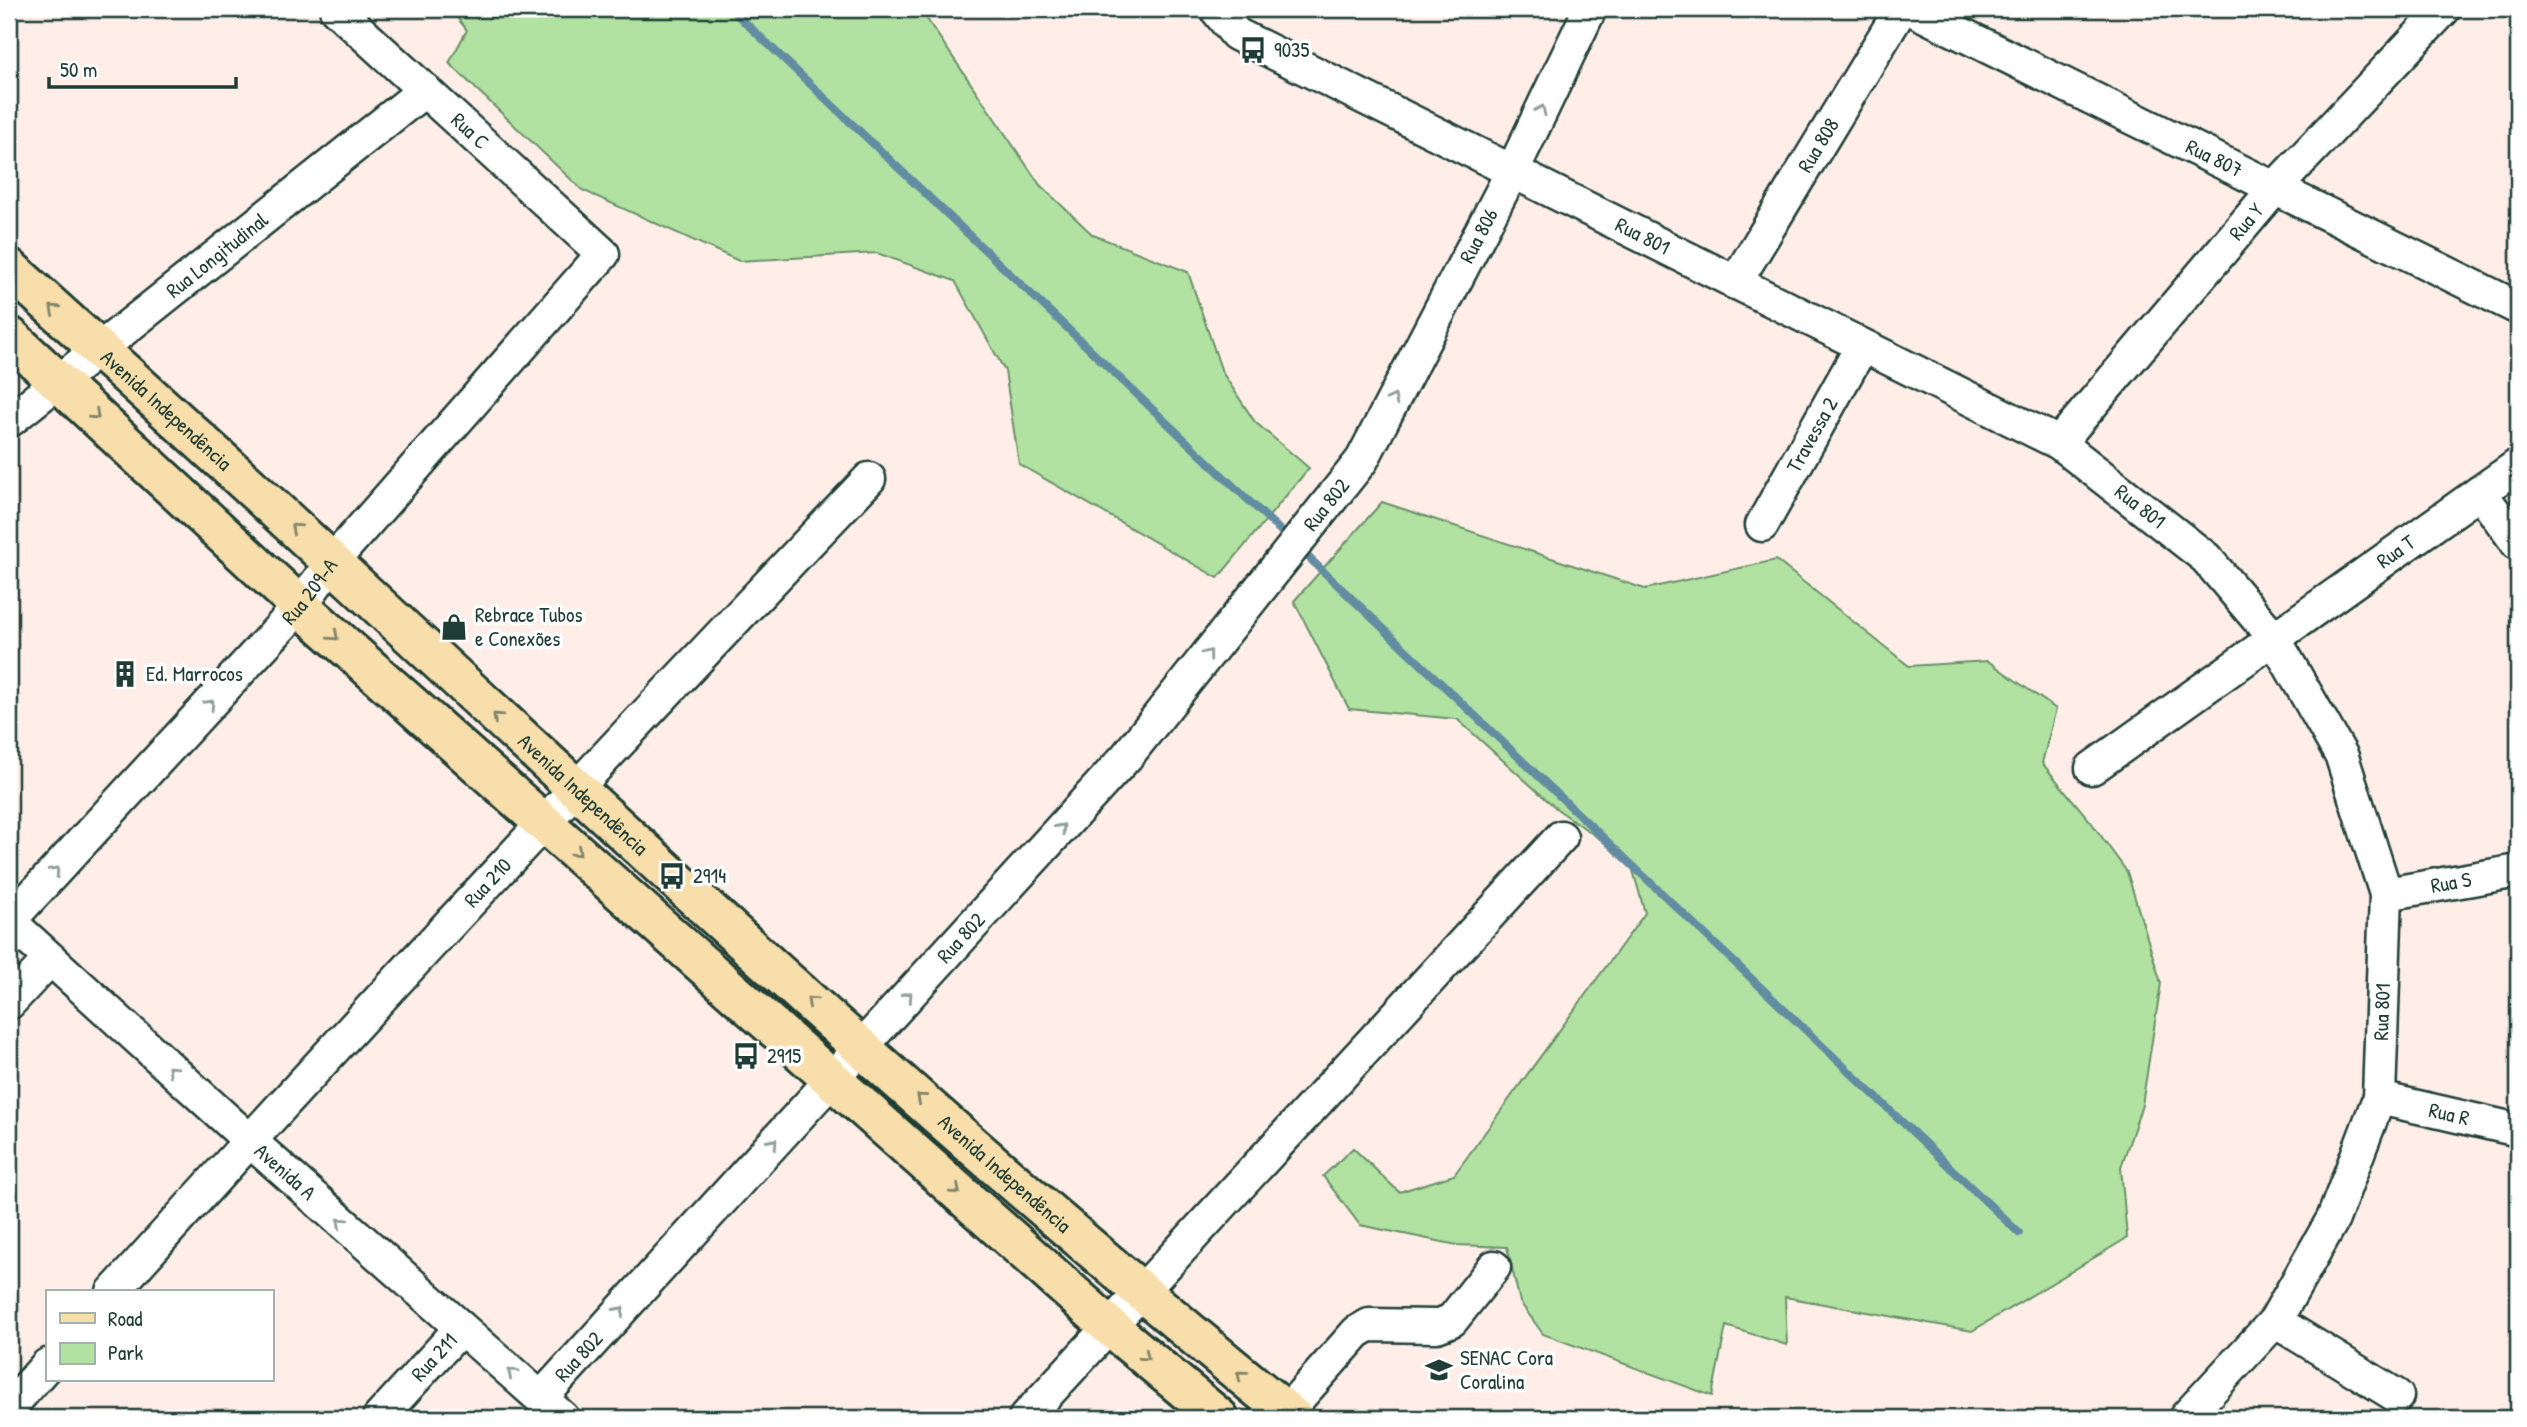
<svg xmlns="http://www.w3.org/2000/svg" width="2527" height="1427" font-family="'Patrick Hand',sans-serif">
	<rect width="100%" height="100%" fill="#ffeee8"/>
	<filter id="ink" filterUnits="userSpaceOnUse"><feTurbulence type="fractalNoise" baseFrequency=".0143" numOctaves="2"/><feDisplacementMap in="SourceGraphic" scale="14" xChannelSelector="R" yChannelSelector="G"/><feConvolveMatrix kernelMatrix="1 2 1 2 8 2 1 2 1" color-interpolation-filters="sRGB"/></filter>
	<g filter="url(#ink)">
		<path fill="#b2e2a1" stroke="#68906a" stroke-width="2" d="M 450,9 L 920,9 L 1040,185 L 1093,235 L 1188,272 L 1222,372 L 1255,422 L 1309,468 L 1218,578 L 1019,464 L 1005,371 L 955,281 L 877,253 L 739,261 L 582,190 L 449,63 L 467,30 Z
			M 1382,502 L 1645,589 L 1776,560 L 1909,666 L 1988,661 L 2056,709 L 2042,763 L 2091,822 L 2127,872 L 2161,983 L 2142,1105 L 2121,1167 L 2127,1238 L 1972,1331 L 1785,1297 L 1787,1345 L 1726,1326 L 1712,1396 L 1543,1334 L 1520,1302 L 1507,1247 L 1457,1245 L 1360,1225 L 1323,1176 L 1353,1148 L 1399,1192 L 1454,1175 L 1645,913 L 1630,860 L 1557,809 L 1457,719 L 1349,709 L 1294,601 Z"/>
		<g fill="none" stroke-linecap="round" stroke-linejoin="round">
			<path stroke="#628ca2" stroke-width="8" d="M 731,9 L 1285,535
				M 1305,554 L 2019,1233"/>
			<defs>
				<g id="minor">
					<path id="s1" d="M 1216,9 L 1236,34 L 2059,443 L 2206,558 L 2274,638 L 2342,757 L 2386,894 L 2379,1098 L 2333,1219 L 2275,1321 L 2185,1418"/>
					<path id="s2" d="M 1911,9 L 2518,308"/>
					<path id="s3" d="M 1735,283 L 1901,9"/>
					<path id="s4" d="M 9,421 L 425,90"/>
					<path id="s5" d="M 2059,443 L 2276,187 L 2444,9"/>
					<path d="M 2480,492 L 2518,544"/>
					<path id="s6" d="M 1762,525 L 1862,346"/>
					<path id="s7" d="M 2092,768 L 2518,465"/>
					<path id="s8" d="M 2386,894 L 2518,871"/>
					<path id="s9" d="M 9,921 L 300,606 L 332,562 L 603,254 L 336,9"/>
					<path id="s10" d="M 9,921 L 249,1140 L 563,1418"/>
					<path d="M 9,1003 L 50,959"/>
					<path id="s11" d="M 2379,1098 L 2518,1130"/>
					<path id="s12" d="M 113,1292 C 360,1017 613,747 869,479"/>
					<path d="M 2275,1321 L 2397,1396"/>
					<path id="s13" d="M 541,1398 L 1127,756 L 1362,460 L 1512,172 L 1590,9"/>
					<path d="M 9,1408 L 47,1365"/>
					<path d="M 1286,1412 L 1357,1332 L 1369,1325 L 1437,1326 L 1452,1320 L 1494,1267"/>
					<path id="s14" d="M 379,1418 L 461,1328"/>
					<path d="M 1025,1418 L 1561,837"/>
				</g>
				<g id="major">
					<path id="s15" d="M 9,268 C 118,367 228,465 336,566 C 649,857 962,1148 1294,1418"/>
					<path d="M 9,336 L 300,606 L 1110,1327 L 1219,1418"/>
				</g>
			</defs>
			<use href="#minor" stroke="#1f3d34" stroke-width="37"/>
			<use href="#major" stroke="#1f3d34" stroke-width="44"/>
			<use href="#minor" stroke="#fff" stroke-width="32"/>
			<use href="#major" stroke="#f8deab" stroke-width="38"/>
		</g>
		<defs><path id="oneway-chevron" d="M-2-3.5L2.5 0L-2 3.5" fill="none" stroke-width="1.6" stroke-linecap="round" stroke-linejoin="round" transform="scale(1.75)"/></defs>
		<g stroke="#8f9e9a">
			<use href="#oneway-chevron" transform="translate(1541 110) rotate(-65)"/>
			<use href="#oneway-chevron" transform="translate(1393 399) rotate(-62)"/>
			<use href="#oneway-chevron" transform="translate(1208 654) rotate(-52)"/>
			<use href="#oneway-chevron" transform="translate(210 704) rotate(-47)"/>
			<use href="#oneway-chevron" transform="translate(1061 828) rotate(-48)"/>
			<use href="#oneway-chevron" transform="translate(55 871) rotate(-47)"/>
			<use href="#oneway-chevron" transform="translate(908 996) rotate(-48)"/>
			<use href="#oneway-chevron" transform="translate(172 1070) rotate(-138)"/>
			<use href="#oneway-chevron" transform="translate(773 1143) rotate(-48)"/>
			<use href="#oneway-chevron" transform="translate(341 1222) rotate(-138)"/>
			<use href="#oneway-chevron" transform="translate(620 1311) rotate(-48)"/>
			<use href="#oneway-chevron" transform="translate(512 1373) rotate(-139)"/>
		</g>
		<g stroke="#81856a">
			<use href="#oneway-chevron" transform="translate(54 309) rotate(-138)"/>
			<use href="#oneway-chevron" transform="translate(95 415) rotate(43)"/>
			<use href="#oneway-chevron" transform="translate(295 528) rotate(-138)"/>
			<use href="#oneway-chevron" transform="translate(334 636) rotate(42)"/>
			<use href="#oneway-chevron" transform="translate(497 717) rotate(-137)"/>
			<use href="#oneway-chevron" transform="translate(577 852) rotate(42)"/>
			<use href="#oneway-chevron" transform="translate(811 1001) rotate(-138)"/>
			<use href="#oneway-chevron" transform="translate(921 1098) rotate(-139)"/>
			<use href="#oneway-chevron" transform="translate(956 1190) rotate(42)"/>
			<use href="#oneway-chevron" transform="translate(1145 1356) rotate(40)"/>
			<use href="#oneway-chevron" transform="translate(1241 1375) rotate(-141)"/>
		</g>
	</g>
	<defs>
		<symbol id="bus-bare" viewBox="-9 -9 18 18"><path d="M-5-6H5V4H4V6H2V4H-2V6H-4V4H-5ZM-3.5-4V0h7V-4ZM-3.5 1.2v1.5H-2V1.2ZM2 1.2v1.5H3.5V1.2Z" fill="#1f3d34" stroke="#fff" stroke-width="2.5" paint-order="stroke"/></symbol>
		<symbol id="shop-bare" viewBox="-9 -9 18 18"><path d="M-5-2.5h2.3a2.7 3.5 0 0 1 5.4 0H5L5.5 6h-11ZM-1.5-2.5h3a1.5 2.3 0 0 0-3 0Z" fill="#1f3d34" stroke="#fff" stroke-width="2.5" paint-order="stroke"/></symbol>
		<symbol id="building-bare" viewBox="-9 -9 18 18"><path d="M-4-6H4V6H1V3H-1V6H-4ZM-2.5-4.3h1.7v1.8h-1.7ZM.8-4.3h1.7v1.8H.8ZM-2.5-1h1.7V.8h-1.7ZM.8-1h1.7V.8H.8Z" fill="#1f3d34" stroke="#fff" stroke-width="2.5" paint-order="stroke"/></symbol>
		<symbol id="university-bare" viewBox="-9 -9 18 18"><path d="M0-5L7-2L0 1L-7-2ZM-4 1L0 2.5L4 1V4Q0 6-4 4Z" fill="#1f3d34" stroke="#fff" stroke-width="2.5" paint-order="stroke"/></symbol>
	</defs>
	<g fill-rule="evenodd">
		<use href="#bus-bare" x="1234" y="31" width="38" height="38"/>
		<use href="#shop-bare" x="435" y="608" width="38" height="38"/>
		<use href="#building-bare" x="106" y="655" width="38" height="38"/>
		<use href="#bus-bare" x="653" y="857" width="38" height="38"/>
		<use href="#bus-bare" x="727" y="1037" width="38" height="38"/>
		<use href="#university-bare" x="1420" y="1351" width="38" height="38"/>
	</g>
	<g text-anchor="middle" stroke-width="7" stroke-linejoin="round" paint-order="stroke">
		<g font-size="21" fill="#1f3d34" stroke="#fff" text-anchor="start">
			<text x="1274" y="57">9035</text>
			<text x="475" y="622">Rebrace Tubos<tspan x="475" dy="24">e Conexões</tspan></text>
			<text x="146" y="681">Ed. Marrocos</text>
			<text x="693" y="883">2914</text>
			<text x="767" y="1063">2915</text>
			<text x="1460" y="1365">SENAC Cora<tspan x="1460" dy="24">Coralina</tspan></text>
		</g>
		<g font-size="21" fill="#1f3d34" stroke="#fff">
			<text transform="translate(470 131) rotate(43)" y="7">Rua C</text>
			<text dy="7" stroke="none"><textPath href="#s3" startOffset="161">Rua 808</textPath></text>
			<text dy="7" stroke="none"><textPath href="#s2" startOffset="338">Rua 807</textPath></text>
			<text dy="7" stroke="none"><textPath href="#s5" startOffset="290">Rua Y</textPath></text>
			<text dy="7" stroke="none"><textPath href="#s13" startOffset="1500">Rua 806</textPath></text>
			<text dy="7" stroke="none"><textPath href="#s1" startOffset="486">Rua 801</textPath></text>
			<text dy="7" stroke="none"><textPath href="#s4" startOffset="266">Rua Longitudinal</textPath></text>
			<text dy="7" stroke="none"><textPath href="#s15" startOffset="212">Avenida Independência</textPath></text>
			<text dy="7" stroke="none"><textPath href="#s6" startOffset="103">Travessa 2</textPath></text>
			<text dy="7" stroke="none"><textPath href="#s13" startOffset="1190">Rua 802</textPath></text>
			<text dy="7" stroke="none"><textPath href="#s1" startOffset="1054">Rua 801</textPath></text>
			<text dy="7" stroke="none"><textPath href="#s7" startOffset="373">Rua T</textPath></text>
			<text dy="7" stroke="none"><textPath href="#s9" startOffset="446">Rua 209-A</textPath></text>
			<text dy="7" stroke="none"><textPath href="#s15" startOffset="779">Avenida Independência</textPath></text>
			<text dy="7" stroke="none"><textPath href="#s12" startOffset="555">Rua 210</textPath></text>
			<text dy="7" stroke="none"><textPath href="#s8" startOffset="66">Rua S</textPath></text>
			<text dy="7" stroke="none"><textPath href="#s13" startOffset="623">Rua 802</textPath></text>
			<text transform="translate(2382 1012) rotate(-88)" y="7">Rua 801</text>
			<text dy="7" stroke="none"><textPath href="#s11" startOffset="72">Rua R</textPath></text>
			<text dy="7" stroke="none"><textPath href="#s10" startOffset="373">Avenida A</textPath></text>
			<text dy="7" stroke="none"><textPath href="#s15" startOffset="1346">Avenida Independência</textPath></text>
			<text dy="7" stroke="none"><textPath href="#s13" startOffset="56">Rua 802</textPath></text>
			<text dy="7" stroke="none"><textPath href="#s14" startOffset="82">Rua 211</textPath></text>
		</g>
	</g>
	<rect width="2527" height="1427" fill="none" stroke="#fff" stroke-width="35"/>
	<rect x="18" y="18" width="2492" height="1392" fill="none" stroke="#1f3d34" stroke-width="2.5" filter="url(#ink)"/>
	<rect x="46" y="1290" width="228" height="91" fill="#ffffff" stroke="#a5b1ae" stroke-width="2"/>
	<rect x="60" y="1313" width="35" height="10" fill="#f8deab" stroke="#a5b1ae" stroke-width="2"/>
	<text x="108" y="1326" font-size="21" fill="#1f3d34">Road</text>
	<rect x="60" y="1343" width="35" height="21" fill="#b2e2a1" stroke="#a5b1ae" stroke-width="2"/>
	<text x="108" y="1360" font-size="21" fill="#1f3d34">Park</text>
	<path d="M49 77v10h187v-10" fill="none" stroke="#1f3d34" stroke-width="3.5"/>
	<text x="60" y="77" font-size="21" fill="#1f3d34" stroke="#ffffff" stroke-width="5" paint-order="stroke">50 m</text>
</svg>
